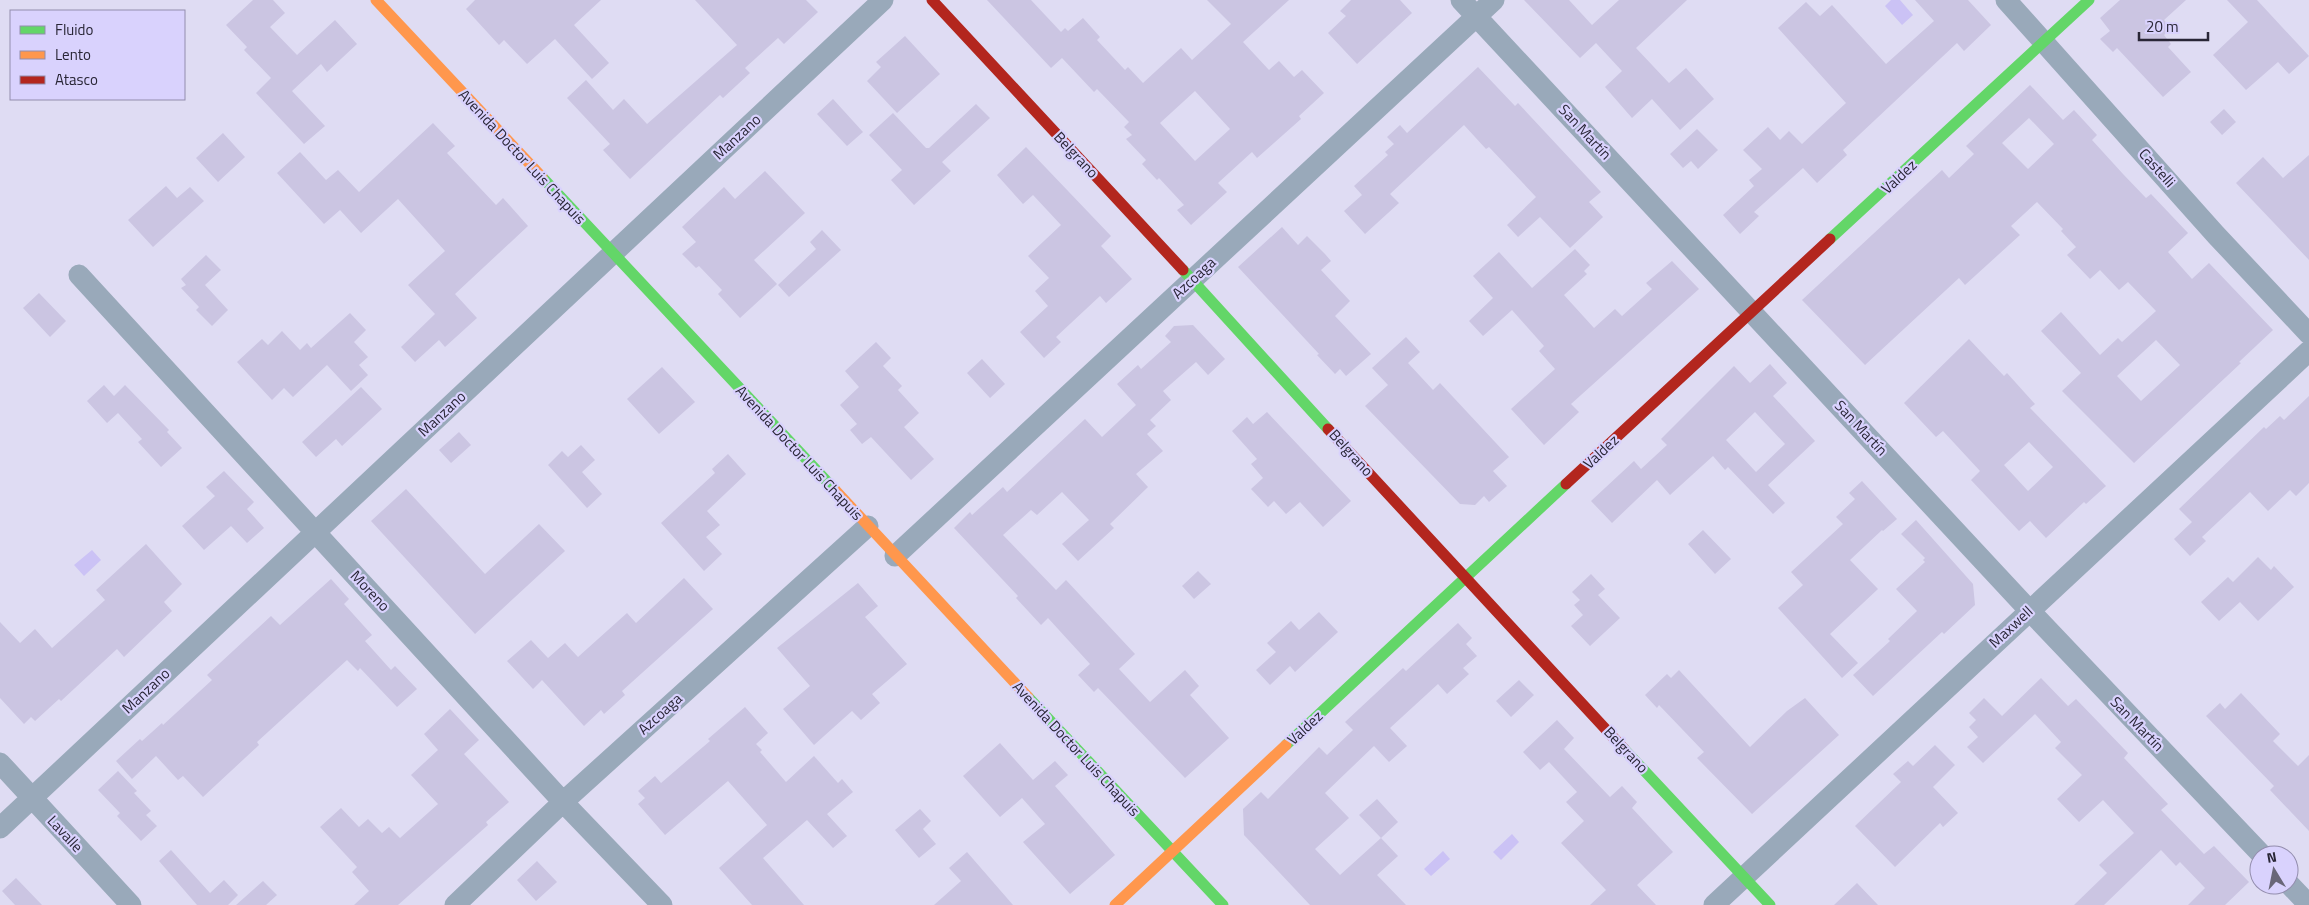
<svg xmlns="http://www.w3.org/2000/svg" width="2309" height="905" font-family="'Titillium Web',sans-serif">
	<rect width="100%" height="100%" fill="#dfdcf3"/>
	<path fill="#cbc2f5" d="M 1891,0 L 1900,0 L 1913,15 L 1902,25 L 1885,6 Z
		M 92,550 L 101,560 L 84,576 L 74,565 Z
		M 1512,834 L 1519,842 L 1501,860 L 1493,852 Z
		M 1443,851 L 1450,859 L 1431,876 L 1424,869 Z"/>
	<path fill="#cbc5e2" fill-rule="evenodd" d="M 253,0 L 273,0 L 285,13 L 270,27 L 297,55 L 335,20 L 357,44 L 327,72 L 321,64 L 292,91 L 325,126 L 304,144 L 256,93 L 271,78 L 244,50 L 247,47 L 226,25 Z
		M 475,0 L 601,0 L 574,25 L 609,63 L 592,79 L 555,39 L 527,64 L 504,40 L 499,45 L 466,9 Z
		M 695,0 L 806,0 L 818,12 L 784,44 L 778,38 L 745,68 L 750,73 L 723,98 L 720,95 L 630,179 L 603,150 L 610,144 L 567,98 L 586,80 L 613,110 L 624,99 L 647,124 L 737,45 Z
		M 987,0 L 1031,0 L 1061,32 L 1065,28 L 1068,31 L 1083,18 L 1100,37 L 1097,40 L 1125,70 L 1128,67 L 1143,83 L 1181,48 L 1192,60 L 1231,24 L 1207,0 L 1289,0 L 1243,42 L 1269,70 L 1279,61 L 1294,77 L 1302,70 L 1324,93 L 1299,116 L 1301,119 L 1257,158 L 1252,152 L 1218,183 L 1227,192 L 1191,225 L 1177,210 L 1184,205 L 1159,178 L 1157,180 L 1142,164 L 1146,160 L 1126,139 L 1132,135 L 1124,127 L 1129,122 L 1097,89 L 1094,92 L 1062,58 L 1051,68 ZM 1195,91 L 1230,129 L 1195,161 L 1160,123 Z
		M 1351,0 L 1400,0 L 1412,13 L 1357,64 L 1328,33 L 1346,16 L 1340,11 Z
		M 1524,0 L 1569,0 L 1592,25 L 1619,0 L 1687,0 L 1636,48 L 1669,83 L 1686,68 L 1714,99 L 1680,130 L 1652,99 L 1632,118 L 1605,87 L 1622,71 L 1596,43 L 1580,58 Z
		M 1915,0 L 1968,0 L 1991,25 L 1964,51 L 1957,43 L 1843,150 L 1847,155 L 1817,183 L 1803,168 L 1754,212 L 1759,216 L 1740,234 L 1723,215 L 1754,186 L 1749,180 L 1762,169 L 1743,150 L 1768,127 L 1780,140 L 1789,131 L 1802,144 L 1846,103 L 1778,28 L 1806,2 L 1820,16 L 1832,5 L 1886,64 L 1934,21 Z
		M 2120,0 L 2186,0 L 2164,20 L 2171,28 L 2164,35 L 2171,44 L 2168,47 L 2191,72 L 2163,97 L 2117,48 L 2113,52 L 2100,39 L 2110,31 L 2100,18 Z
		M 2227,0 L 2257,0 L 2309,56 L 2289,74 L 2278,62 L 2246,90 L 2213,55 L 2248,22 Z
		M 905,36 L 940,74 L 897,113 L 867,81 L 881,67 L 876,62 Z
		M 1478,67 L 1515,106 L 1518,103 L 1601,192 L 1589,202 L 1603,217 L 1570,248 L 1540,217 L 1518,237 L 1507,225 L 1536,197 L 1489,147 L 1486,149 L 1464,125 L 1390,194 L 1399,203 L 1365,234 L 1344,211 L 1362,195 L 1354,186 L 1388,155 L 1385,152 L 1394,144 L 1387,137 L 1400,125 L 1407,133 Z
		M 2030,85 L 2063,120 L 2074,110 L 2097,135 L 2092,140 L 2123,174 L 2146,198 L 2151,194 L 2188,233 L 2168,252 L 2192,279 L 2209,263 L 2273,330 L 2239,362 L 2241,363 L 2134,463 L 2062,391 L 2081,373 L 2041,331 L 2061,312 L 2100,355 L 2118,338 L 2122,342 L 2156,311 L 2128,282 L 2119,290 L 2100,270 L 2090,279 L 2067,255 L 2076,247 L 2061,231 L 2063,229 L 2037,202 L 2011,226 L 2020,235 L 1965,285 L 1959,278 L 1865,365 L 1802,300 L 1942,170 L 1949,178 L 1974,154 L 1966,146 ZM 2029,118 L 2054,144 L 2028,169 L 2002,143 ZM 2156,340 L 2180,365 L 2141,401 L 2117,376 Z
		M 833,99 L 863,132 L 847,146 L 817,114 Z
		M 976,104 L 990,118 L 942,162 L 951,171 L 914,205 L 891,180 L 902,170 L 869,135 L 893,113 L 926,148 L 929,148 Z
		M 2224,109 L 2236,122 L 2222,135 L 2210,122 Z
		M 433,123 L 455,146 L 447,153 L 496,205 L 503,198 L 528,226 L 455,294 L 477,318 L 445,347 L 439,340 L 415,362 L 401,347 L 435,314 L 408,285 L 445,251 L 398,199 L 361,233 L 340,210 L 324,224 L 277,173 L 300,152 L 326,180 L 338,170 L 359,192 Z
		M 1697,129 L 1718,150 L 1698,169 L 1691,161 L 1683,168 L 1670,154 Z
		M 223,133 L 245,157 L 218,182 L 196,158 Z
		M 1026,147 L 1111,236 L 1101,246 L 1132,279 L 1106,303 L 1100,296 L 1056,337 L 1061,342 L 1044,358 L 1020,332 L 1048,306 L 1035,291 L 1049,278 L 1028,256 L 1061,225 L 1033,195 L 1023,204 L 997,175 Z
		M 2309,155 L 2309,260 L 2236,183 L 2263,157 L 2283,178 Z
		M 765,171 L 805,213 L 754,260 L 777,284 L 740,318 L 718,294 L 722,290 L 699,266 L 696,268 L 682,254 L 696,242 L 682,227 L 724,187 L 735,199 Z
		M 166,186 L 177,198 L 190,187 L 204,201 L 153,247 L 128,220 Z
		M 1282,227 L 1298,245 L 1307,236 L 1325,254 L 1331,261 L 1321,270 L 1350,301 L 1335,316 L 1371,354 L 1346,376 L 1340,369 L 1335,374 L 1317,355 L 1319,354 L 1238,267 Z
		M 822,230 L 841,250 L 789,297 L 778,285 L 816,249 L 810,242 Z
		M 1575,249 L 1590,265 L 1584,271 L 1587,274 L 1564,295 L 1594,328 L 1615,309 L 1622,316 L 1652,289 L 1646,283 L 1672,261 L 1699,289 L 1571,404 L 1579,412 L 1544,445 L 1511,409 L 1555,369 L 1539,351 L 1544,346 L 1512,310 L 1483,336 L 1469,321 L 1493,298 L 1473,276 L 1499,252 L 1532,288 Z
		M 206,255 L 221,270 L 205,285 L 228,310 L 212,326 L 196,310 L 199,307 L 181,288 L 186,285 L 181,279 Z
		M 39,293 L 66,321 L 50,337 L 23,308 Z
		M 350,313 L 366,330 L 354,342 L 368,357 L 359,365 L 368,375 L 351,391 L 327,365 L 293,397 L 284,388 L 272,400 L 237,362 L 262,339 L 268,345 L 282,331 L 300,350 L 307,343 L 311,348 Z
		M 1193,325 L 1225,359 L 1208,375 L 1196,362 L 1163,391 L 1171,400 L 1150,420 L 1156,426 L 1147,434 L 1163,451 L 1136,474 L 1148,487 L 1110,524 L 1114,528 L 1078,561 L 1062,544 L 1089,520 L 1062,492 L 1037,515 L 1031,510 L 1003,535 L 1056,590 L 1066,580 L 1135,654 L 1119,669 L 1150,702 L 1185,670 L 1199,686 L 1190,695 L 1229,738 L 1185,778 L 1098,688 L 1094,692 L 1078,675 L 1090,664 L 1048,618 L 1041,625 L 1016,598 L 1018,596 L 954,528 L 970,512 L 972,515 L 1003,487 L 1007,492 L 1085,419 L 1102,437 L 1136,405 L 1117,384 L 1138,365 L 1141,369 L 1171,342 L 1165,336 L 1174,326 Z
		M 1406,337 L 1420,352 L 1408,363 L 1433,390 L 1440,383 L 1509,457 L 1493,471 L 1507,486 L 1489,502 L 1484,496 L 1475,505 L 1460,504 L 1365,406 L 1388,385 L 1372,368 Z
		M 1969,339 L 2004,376 L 2007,373 L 2035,404 L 2030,408 L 2106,486 L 2086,504 L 2084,502 L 2046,538 L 2030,521 L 2019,531 L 1971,480 L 1980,471 L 1943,431 L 1936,437 L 1904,403 ZM 2029,442 L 2053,467 L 2028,491 L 2004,465 Z
		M 876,342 L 891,358 L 883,366 L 902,386 L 898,390 L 919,413 L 904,427 L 934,459 L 911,480 L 871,437 L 862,444 L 850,430 L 857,424 L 840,405 L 859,387 L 845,371 Z
		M 982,359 L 1005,384 L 990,398 L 967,373 Z
		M 1770,364 L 1787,383 L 1773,396 L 1815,441 L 1768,485 L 1785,503 L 1773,514 L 1728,467 L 1725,470 L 1713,456 L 1670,495 L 1657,480 L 1612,523 L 1591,501 L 1634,461 L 1641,469 L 1667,445 L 1661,439 L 1734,366 L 1750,383 ZM 1755,412 L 1785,444 L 1756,472 L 1726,440 Z
		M 662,367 L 695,402 L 659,434 L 627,399 Z
		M 104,385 L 114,396 L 125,385 L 169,430 L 167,432 L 182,448 L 161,467 L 138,442 L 142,439 L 118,413 L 107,423 L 87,401 Z
		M 361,387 L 382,409 L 342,446 L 336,439 L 316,457 L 302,442 Z
		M 2309,396 L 2309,483 L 2296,496 L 2290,490 L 2268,511 L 2250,492 L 2202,537 L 2206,541 L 2190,556 L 2174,539 L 2192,522 L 2179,509 L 2264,427 L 2266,429 L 2280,416 L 2284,420 Z
		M 1267,412 L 1351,501 L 1323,527 L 1300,502 L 1286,514 L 1274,501 L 1268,507 L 1251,489 L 1263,478 L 1251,464 L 1257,459 L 1232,431 L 1247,417 L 1253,424 Z
		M 459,432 L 471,445 L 451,463 L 439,450 Z
		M 581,445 L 595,460 L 582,472 L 602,494 L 587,508 L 548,465 L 562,451 L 568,457 Z
		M 728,454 L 746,474 L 707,511 L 720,525 L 706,537 L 722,554 L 704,571 L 661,523 L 715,473 L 712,469 Z
		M 224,471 L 254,502 L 247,509 L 264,528 L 247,543 L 231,526 L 204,550 L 182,526 L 215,496 L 206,487 Z
		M 1862,481 L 1897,519 L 1883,531 L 1882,530 L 1850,560 L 1878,589 L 1830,634 L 1858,663 L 1842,678 L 1778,608 L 1803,585 L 1791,572 L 1843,524 L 1836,517 L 1855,499 L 1849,493 Z
		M 406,489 L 485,574 L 539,524 L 565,551 L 475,634 L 371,521 Z
		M 1916,520 L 1973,584 L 1975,605 L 1944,634 L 1942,632 L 1873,696 L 1853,675 L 1890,641 L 1888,639 L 1917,611 L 1896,589 L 1925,562 L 1923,560 L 1925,558 L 1901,534 Z
		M 1703,530 L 1731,559 L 1715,574 L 1688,544 Z
		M 146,544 L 182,584 L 164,602 L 172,611 L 124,657 L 117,649 L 61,701 L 59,699 L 35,721 L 31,717 L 24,724 L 0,698 L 0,622 L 20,643 L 35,629 L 52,648 L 105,600 L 96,590 Z
		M 2258,557 L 2271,570 L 2274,566 L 2294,587 L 2258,621 L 2240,602 L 2219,621 L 2201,602 L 2228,577 L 2233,582 Z
		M 1198,571 L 1211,584 L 1194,599 L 1182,586 Z
		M 1591,574 L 1605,589 L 1598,595 L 1620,618 L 1590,646 L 1571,626 L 1583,615 L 1574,605 L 1580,600 L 1572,592 Z
		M 684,578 L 713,609 L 622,691 L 625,695 L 604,714 L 601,710 L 584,726 L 542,680 L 533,689 L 507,661 L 531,640 L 548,658 L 565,643 L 578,657 L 627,613 L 636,623 Z
		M 331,579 L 349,599 L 344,604 L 372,635 L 365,641 L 391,670 L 395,666 L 417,689 L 397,707 L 360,668 L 358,671 L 347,660 L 257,742 L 259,745 L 203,797 L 183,776 L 178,780 L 156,756 L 132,779 L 116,761 L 140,739 L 142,741 L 162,723 L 163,725 L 212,680 L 207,675 L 271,616 L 280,625 Z
		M 858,583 L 878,606 L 865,617 L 907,664 L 872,694 L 880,703 L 861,720 L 852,711 L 814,745 L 783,709 L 810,686 L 777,648 Z
		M 1319,612 L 1338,632 L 1295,672 L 1290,666 L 1270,685 L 1256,670 L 1276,652 L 1267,643 L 1291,621 L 1299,630 Z
		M 1458,623 L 1472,638 L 1466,644 L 1477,656 L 1463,668 L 1469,674 L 1447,694 L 1438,684 L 1390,728 L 1407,746 L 1389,762 L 1374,746 L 1325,793 L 1349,818 L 1315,849 L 1340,875 L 1381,838 L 1398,856 L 1377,875 L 1406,905 L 1310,905 L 1244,835 L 1243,809 L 1261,792 L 1268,799 L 1319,747 L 1327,755 L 1353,730 L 1345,722 L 1403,668 L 1406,671 Z
		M 1679,670 L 1750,747 L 1787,711 L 1805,698 L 1839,735 L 1752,814 L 1697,758 L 1704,752 L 1659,705 L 1657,708 L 1645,695 L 1667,674 L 1671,678 Z
		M 2041,678 L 2068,706 L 2076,699 L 2128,753 L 2124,758 L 2168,804 L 2161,810 L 2204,854 L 2214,846 L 2249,882 L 2225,905 L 2188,905 L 2205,888 L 2180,862 L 2176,866 L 2161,850 L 2104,905 L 2074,905 L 2107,873 L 2099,865 L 2134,833 L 2103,800 L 2079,822 L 2057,799 L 2082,775 L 2055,748 L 2061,742 L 2035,714 L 1983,763 L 1967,747 L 1978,737 L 1969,727 L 1976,720 L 1969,713 L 1984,698 L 2002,716 Z
		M 1519,680 L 1534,695 L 1511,717 L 1496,701 Z
		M 2241,693 L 2280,734 L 2273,741 L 2298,766 L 2309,755 L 2309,831 L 2270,790 L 2274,786 L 2206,716 L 2220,703 L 2225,709 Z
		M 745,707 L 768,733 L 756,744 L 762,750 L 760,752 L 786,782 L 814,756 L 838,783 L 842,779 L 853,792 L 827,814 L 847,836 L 833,848 L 807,820 L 763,858 L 804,905 L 752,905 L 719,868 L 767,825 L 728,781 L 665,835 L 638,804 L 645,798 L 638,791 L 655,776 L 661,783 L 710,741 L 708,739 Z
		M 450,709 L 479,740 L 464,754 L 509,802 L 486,822 L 488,825 L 398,905 L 354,905 L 369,891 L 352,872 L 357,867 L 320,827 L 341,808 L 359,827 L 368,819 L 382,833 L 389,827 L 400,838 L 438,804 L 411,775 L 438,750 L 424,734 Z
		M 1557,720 L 1574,738 L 1564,749 L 1610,797 L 1622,786 L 1637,802 L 1632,808 L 1673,852 L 1637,885 L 1656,905 L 1590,905 L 1606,890 L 1561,843 L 1584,821 L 1566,802 L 1577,792 L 1549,762 L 1540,770 L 1523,752 Z
		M 1000,743 L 1033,780 L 1055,761 L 1068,775 L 1055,786 L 1115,855 L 1070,894 L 1023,842 L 1045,824 L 1022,798 L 1000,817 L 963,776 Z
		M 1935,745 L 1955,765 L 1933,787 L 1958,813 L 1943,827 L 1940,823 L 1895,867 L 1855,826 L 1901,782 L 1893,774 L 1908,761 L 1913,766 Z
		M 118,771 L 137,791 L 134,793 L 151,811 L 146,815 L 157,826 L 141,841 L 117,816 L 120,813 L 98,790 Z
		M 1377,799 L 1398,822 L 1381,838 L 1359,815 Z
		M 920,809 L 931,821 L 923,829 L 936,844 L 919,858 L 895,830 Z
		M 171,850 L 210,893 L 224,880 L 238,895 L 228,905 L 197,905 L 159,861 Z
		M 967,852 L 1013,905 L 934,905 L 961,881 L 949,868 Z
		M 537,861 L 557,882 L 536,901 L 517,880 Z
		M 16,878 L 42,905 L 15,905 L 2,891 Z
		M 263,881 L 277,895 L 266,905 L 236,905 Z
		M 1857,883 L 1878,905 L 1834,905 Z"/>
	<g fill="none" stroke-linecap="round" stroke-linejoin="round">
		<path stroke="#99a9ba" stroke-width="21" d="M 1461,0 L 2029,610 L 2262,855
			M 2006,0 L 2216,235 L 2309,334
			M 79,275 L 563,802 L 662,905
			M 895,556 L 1494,0
			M 0,763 L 131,905
			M 0,828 L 883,0
			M 2289,884 L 2309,905
			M 455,905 L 563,802 L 868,526
			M 1714,905 L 2309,351"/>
		<path stroke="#63d668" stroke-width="11" d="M 542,177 L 835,490
			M 1830,239 L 2089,0
			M 1183,270 L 1328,429
			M 1028,697 L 1223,905
			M 1286,745 L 1566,484
			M 1624,749 L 1770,905"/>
		<path stroke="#ff974d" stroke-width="11" d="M 376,0 L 542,177
			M 835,490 L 1028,697
			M 1115,905 L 1286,745"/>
		<path stroke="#b3261e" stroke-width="11" d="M 932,0 L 1183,270
			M 1328,429 L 1624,749
			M 1566,484 L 1830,239"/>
	</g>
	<g text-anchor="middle" stroke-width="4.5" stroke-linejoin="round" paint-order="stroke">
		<g font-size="15" fill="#292636" stroke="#d9d2fd">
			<text transform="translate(1585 132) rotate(47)" y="5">San Martín</text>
			<text transform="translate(737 137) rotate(-43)" y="5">Manzano</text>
			<text transform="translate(1076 155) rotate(47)" y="5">Belgrano</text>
			<text transform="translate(522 157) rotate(47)" y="5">Avenida Doctor Luis Chapuis</text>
			<text transform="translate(2157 168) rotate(48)" y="5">Castelli</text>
			<text transform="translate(1899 177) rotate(-43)" y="5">Valdez</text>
			<text transform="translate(1194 278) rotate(-43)" y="5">Azcoaga</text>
			<text transform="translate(442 414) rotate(-43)" y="5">Manzano</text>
			<text transform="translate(1861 428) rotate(47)" y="5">San Martín</text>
			<text transform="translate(1601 452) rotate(-43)" y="5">Valdez</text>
			<text transform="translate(799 453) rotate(47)" y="5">Avenida Doctor Luis Chapuis</text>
			<text transform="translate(1351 453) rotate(48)" y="5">Belgrano</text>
			<text transform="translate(370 591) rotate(47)" y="5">Moreno</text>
			<text transform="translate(2011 627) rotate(-43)" y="5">Maxwell</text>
			<text transform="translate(146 691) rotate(-43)" y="5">Manzano</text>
			<text transform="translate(660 714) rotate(-42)" y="5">Azcoaga</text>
			<text transform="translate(2137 724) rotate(46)" y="5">San Martín</text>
			<text transform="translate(1305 728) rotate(-43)" y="5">Valdez</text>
			<text transform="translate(1076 749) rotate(47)" y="5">Avenida Doctor Luis Chapuis</text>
			<text transform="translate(1626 750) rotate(47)" y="5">Belgrano</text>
			<text transform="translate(65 834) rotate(47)" y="5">Lavalle</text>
		</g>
	</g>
	<rect x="10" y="10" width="175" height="90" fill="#d9d2fd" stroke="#938dad"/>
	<rect x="20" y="26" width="25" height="8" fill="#63d668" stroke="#938dad"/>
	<text x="55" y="35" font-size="15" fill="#292636">Fluido</text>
	<rect x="20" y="51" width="25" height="8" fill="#ff974d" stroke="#938dad"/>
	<text x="55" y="60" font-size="15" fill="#292636">Lento</text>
	<rect x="20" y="76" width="25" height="8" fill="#b3261e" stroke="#938dad"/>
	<text x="55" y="85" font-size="15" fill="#292636">Atasco</text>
	<g transform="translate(2274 870) rotate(350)"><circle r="24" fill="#d9d2fd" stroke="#938dad"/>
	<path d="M0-4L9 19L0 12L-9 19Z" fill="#696678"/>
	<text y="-8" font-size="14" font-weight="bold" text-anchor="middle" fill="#292636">N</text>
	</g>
	<path d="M2139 32v8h69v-8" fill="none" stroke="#292636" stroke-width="2.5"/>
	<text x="2146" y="32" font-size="15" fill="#292636" stroke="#d9d2fd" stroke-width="4" paint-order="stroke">20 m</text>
</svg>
